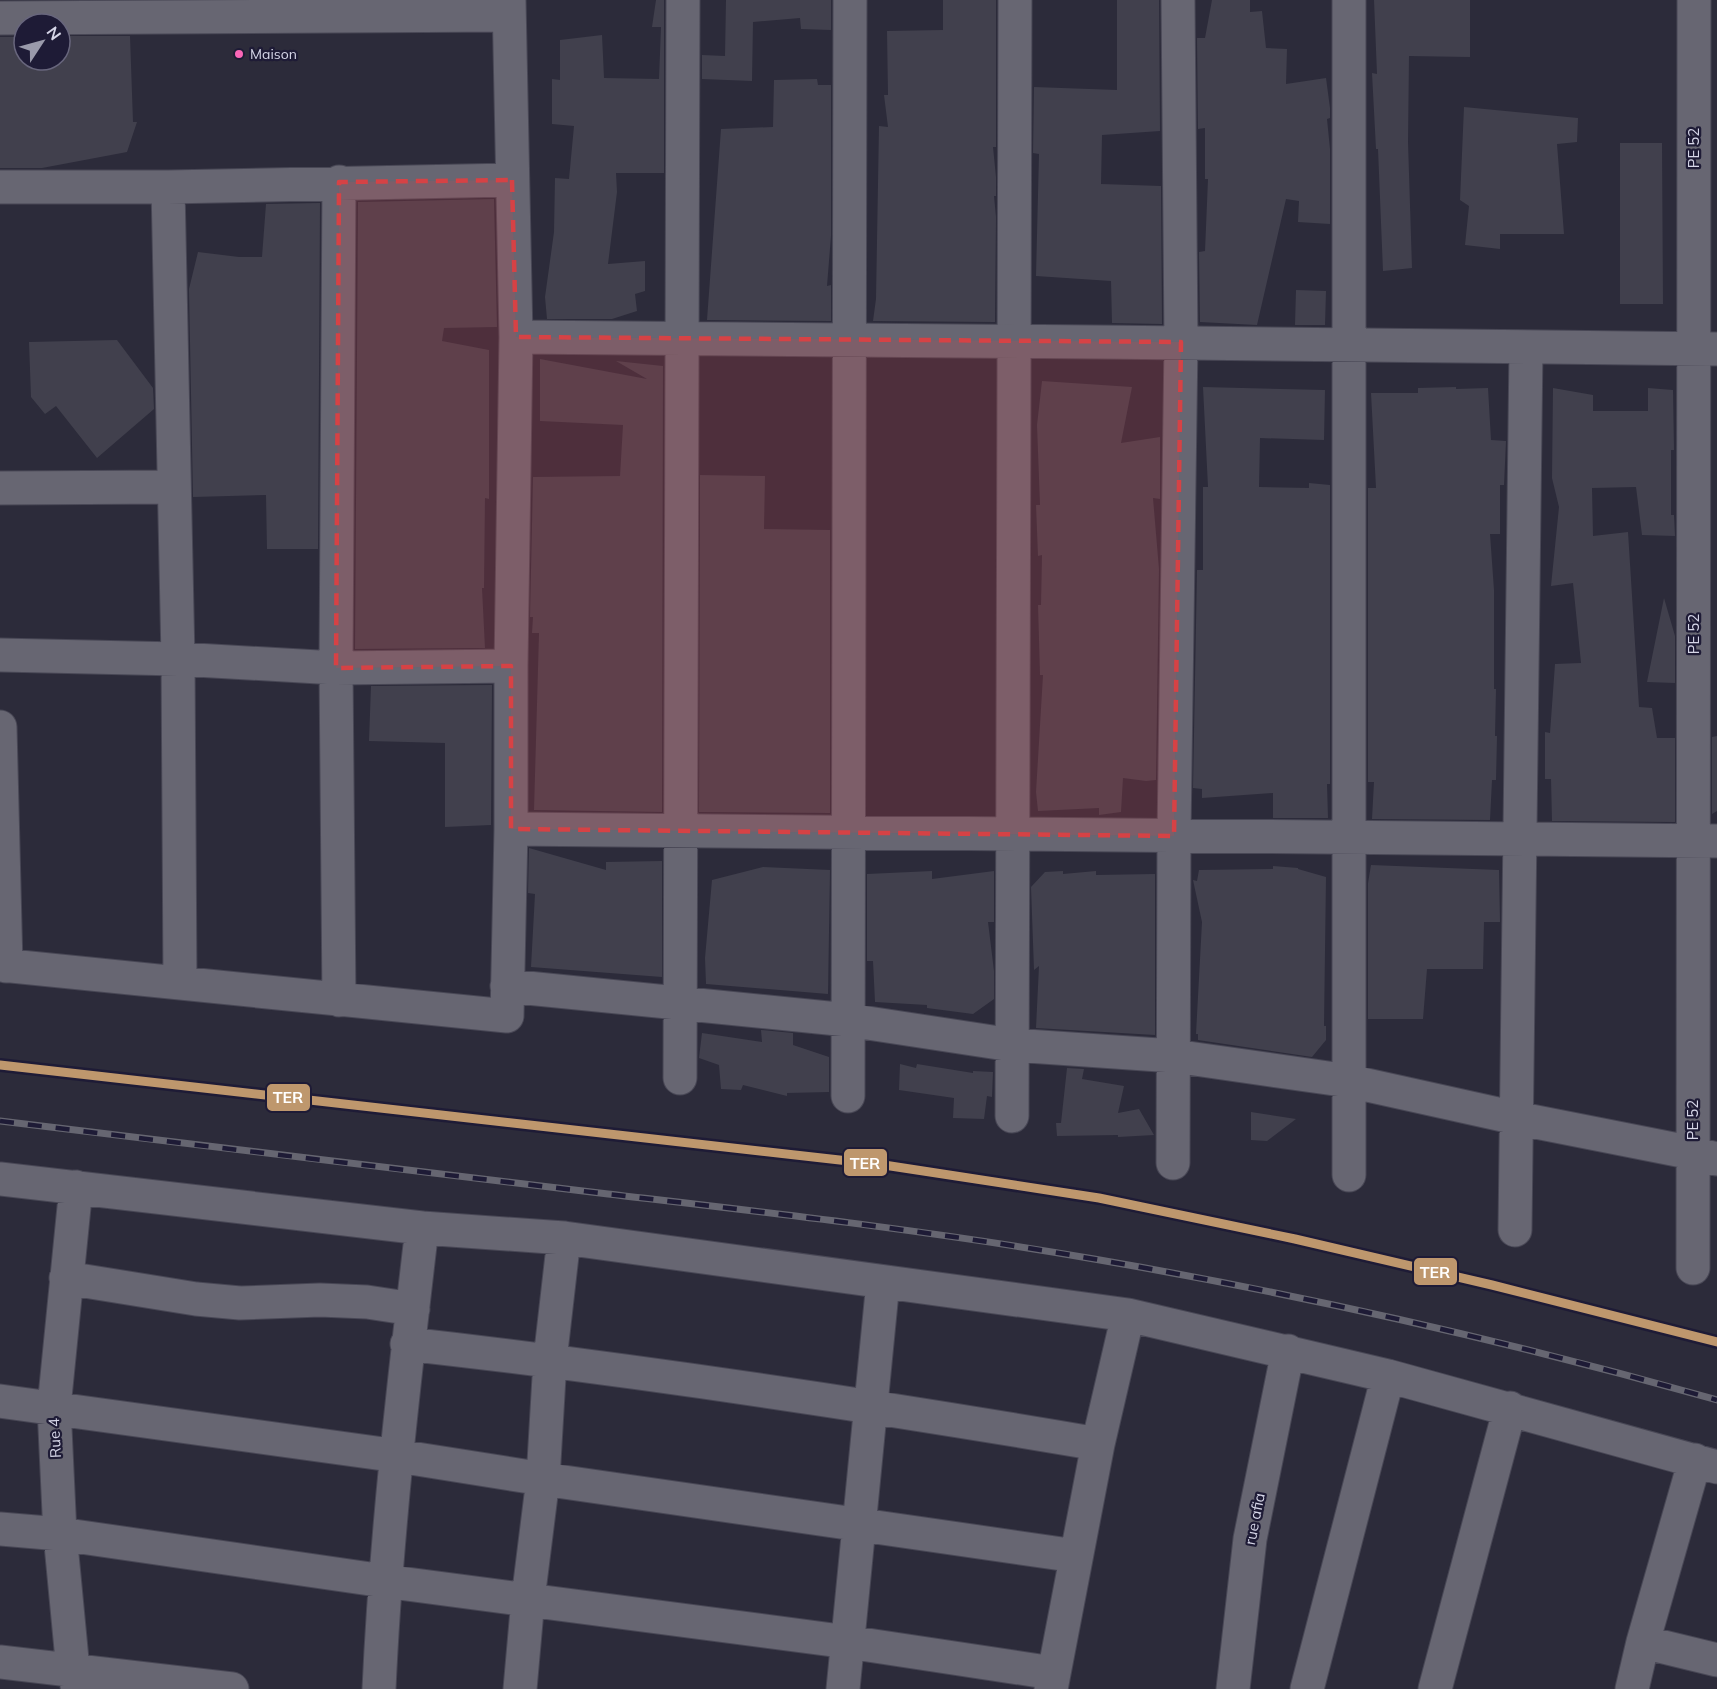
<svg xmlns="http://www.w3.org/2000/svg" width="1717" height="1689" font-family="Mulish,sans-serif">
	<rect width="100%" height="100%" fill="#2c2b3a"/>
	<path fill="#41404d" d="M 656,0 L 664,0 L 664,173 L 616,173 L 617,192 L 608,264 L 645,261 L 645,291 L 635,294 L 637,311 L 612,319 L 547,319 L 545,297 L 554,232 L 555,178 L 569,179 L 574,126 L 552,124 L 552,79 L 560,80 L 560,40 L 602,35 L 604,78 L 659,79 L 661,27 L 652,27 Z
		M 726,0 L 831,0 L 831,30 L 801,29 L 800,18 L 753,22 L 752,81 L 702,79 L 702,55 L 725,56 Z
		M 943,0 L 996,0 L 996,147 L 993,147 L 996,177 L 996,196 L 994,196 L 996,217 L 995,322 L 873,321 L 876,299 L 879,126 L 888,127 L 884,95 L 888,95 L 887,31 L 943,30 Z
		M 1117,0 L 1159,0 L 1160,131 L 1102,135 L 1101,184 L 1161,186 L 1162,324 L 1112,323 L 1111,281 L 1036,276 L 1039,154 L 1033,153 L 1034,87 L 1117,90 Z
		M 1212,0 L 1250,0 L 1250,12 L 1262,11 L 1266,48 L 1287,49 L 1286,84 L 1326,78 L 1330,108 L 1330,118 L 1327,119 L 1330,149 L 1330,224 L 1298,222 L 1299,201 L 1286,199 L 1257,325 L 1200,322 L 1199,252 L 1205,251 L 1208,179 L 1205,179 L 1205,128 L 1198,129 L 1197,38 L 1205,38 Z
		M 1374,0 L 1470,0 L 1470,57 L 1409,56 L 1408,142 L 1412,268 L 1383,271 L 1378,149 L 1376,149 L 1372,73 L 1377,74 Z
		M 60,36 L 130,36 L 133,122 L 137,122 L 127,152 L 42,168 L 0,168 L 0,37 L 24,37 L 24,60 L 60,60 Z
		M 817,79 L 818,85 L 831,85 L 831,236 L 827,286 L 831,285 L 831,321 L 707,320 L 721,129 L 773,127 L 774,80 Z
		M 1464,107 L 1578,118 L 1577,142 L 1557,144 L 1564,234 L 1500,234 L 1500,249 L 1465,245 L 1469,206 L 1460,200 Z
		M 1620,143 L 1662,143 L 1663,304 L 1620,304 Z
		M 494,199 L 497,327 L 444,328 L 442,341 L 489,350 L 489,499 L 485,498 L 484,588 L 482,588 L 485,648 L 355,649 L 358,202 Z
		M 320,203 L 318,549 L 267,549 L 266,495 L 193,497 L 189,289 L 198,252 L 239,257 L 262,257 L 266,204 Z
		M 1296,290 L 1326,291 L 1325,325 L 1295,325 Z
		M 117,340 L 153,388 L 154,409 L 97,458 L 56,406 L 45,414 L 31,397 L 29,342 Z
		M 540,359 L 647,379 L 616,361 L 663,366 L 662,812 L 534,810 L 539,633 L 532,633 L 533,617 L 530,617 L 533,477 L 620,476 L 623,425 L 540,421 Z
		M 1042,381 L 1132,387 L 1121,443 L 1160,437 L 1160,499 L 1153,498 L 1159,569 L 1156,780 L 1146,781 L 1123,778 L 1121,812 L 1099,815 L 1099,808 L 1038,811 L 1036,792 L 1043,675 L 1040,675 L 1038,605 L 1041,605 L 1042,555 L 1038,556 L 1036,505 L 1040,505 L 1037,425 Z
		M 1203,387 L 1325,390 L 1324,440 L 1260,438 L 1259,487 L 1309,488 L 1309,483 L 1330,485 L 1330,784 L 1327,784 L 1328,818 L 1273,818 L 1273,793 L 1202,798 L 1202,789 L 1193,788 L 1197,570 L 1203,570 L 1203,487 L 1208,487 Z
		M 1456,387 L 1456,389 L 1488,388 L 1491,440 L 1506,441 L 1504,485 L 1500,485 L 1500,534 L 1490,534 L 1494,590 L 1494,689 L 1496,689 L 1495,736 L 1497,736 L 1496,780 L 1492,780 L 1490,820 L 1372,819 L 1374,782 L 1368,782 L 1368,488 L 1376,488 L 1371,393 L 1418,393 L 1418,388 Z
		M 1553,388 L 1593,395 L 1593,411 L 1648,411 L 1648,388 L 1673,390 L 1674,450 L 1671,450 L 1671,515 L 1674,515 L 1675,536 L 1642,535 L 1636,487 L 1592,488 L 1593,536 L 1628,532 L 1639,707 L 1652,708 L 1657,738 L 1675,738 L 1675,822 L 1552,821 L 1551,779 L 1545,779 L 1545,732 L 1550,733 L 1555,664 L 1581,663 L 1573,583 L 1551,586 L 1559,507 L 1552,478 Z
		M 700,475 L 765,476 L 764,529 L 830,530 L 830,813 L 699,812 Z
		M 1664,598 L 1675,636 L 1675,683 L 1647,682 Z
		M 492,685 L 491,825 L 445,827 L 445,743 L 369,741 L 371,686 Z
		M 1717,736 L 1717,811 L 1712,814 L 1712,737 Z
		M 529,848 L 606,870 L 606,862 L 662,861 L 662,977 L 531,967 L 535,894 L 528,893 Z
		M 1371,865 L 1499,870 L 1500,922 L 1484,922 L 1483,969 L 1427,969 L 1423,1019 L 1368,1019 L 1368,883 Z
		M 1273,866 L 1298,868 L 1298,869 L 1326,877 L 1324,1026 L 1326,1026 L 1326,1040 L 1312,1057 L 1198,1040 L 1198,1034 L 1196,1034 L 1202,922 L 1193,880 L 1197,881 L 1199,870 L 1273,869 Z
		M 763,867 L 830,870 L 828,994 L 706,984 L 705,958 L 712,880 Z
		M 932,871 L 932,879 L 994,871 L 994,922 L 988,922 L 994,971 L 994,999 L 973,1014 L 927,1008 L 927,1005 L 875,1002 L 873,961 L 867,961 L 867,874 Z
		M 1063,871 L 1063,874 L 1096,871 L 1096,875 L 1155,874 L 1155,1035 L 1036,1028 L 1039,966 L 1034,970 L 1031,887 L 1045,872 Z
		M 761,1030 L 793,1033 L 793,1045 L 829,1057 L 829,1092 L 787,1093 L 787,1096 L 743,1085 L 741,1090 L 721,1089 L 719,1065 L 699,1058 L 702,1033 L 762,1042 Z
		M 900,1064 L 916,1068 L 917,1064 L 973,1073 L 973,1071 L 993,1072 L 992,1097 L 987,1096 L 984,1119 L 953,1118 L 954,1098 L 899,1090 Z
		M 1067,1068 L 1084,1069 L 1082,1079 L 1124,1086 L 1118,1113 L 1139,1109 L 1154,1135 L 1118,1137 L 1118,1135 L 1057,1136 L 1056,1123 L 1061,1123 Z
		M 1251,1112 L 1296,1119 L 1267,1141 L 1251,1140 Z"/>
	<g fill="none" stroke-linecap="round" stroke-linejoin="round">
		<defs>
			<path id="minor" d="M 0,18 L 509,15
				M 0,187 L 168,187 L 512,180
				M 168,187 L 178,659 L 180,983
				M 516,337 C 916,341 1317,343 1717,349
				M 0,488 L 173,487
				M 0,655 L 178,659 L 336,668 L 511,666
				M 0,727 L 6,966
				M 511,829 L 1717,841
				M 0,965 L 507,1016 L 511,829 L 511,666 L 516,337 L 509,0
				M 507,986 L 848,1020 L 1012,1045 L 1174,1056 L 1349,1081 L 1516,1118 L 1693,1153 L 1717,1159
				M 339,1000 L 336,668 L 339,182
				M 680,1078 L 683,0
				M 848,1096 L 850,0
				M 1012,1116 L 1015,0
				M 1173,1163 L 1174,836 L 1181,342 L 1178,0
				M 1349,1175 L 1349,0
				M 0,1179 L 422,1228 L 564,1238 L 1128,1315 L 1388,1376 L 1717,1467
				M 76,1187 L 54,1407 L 60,1534 L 73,1670 L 78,1689
				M 1515,1230 L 1526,347
				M 1693,1268 L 1694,0
				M 66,1278 L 196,1299 L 240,1303 L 320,1300 L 367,1302 L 413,1309
				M 407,1344 C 639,1370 869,1405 1098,1444
				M 0,1401 L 398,1456 L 543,1479 L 1076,1556
				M 0,1529 L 60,1534 L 384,1581 L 848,1642 L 1053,1673
				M 1643,1642 L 1717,1660
				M 0,1662 L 232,1689
				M 379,1689 C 386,1535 404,1381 422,1228
				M 520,1689 L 528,1599 L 543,1479 L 550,1360 L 564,1238
				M 843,1689 L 883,1282
				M 1051,1689 L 1098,1444 L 1128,1315
				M 1233,1689 L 1250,1539 L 1288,1351
				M 1307,1689 L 1388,1376
				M 1435,1689 L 1510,1408
				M 1632,1689 L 1643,1642 L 1695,1460"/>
		</defs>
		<use href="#minor" stroke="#484755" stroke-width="35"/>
		<use href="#minor" stroke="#676672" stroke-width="33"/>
		<defs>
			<path id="rail" d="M 0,1121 C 203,1146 406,1170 608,1194 C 771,1213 933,1231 1094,1259 C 1304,1295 1512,1342 1717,1400"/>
		</defs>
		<use href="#rail" stroke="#666671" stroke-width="7"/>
		<use href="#rail" stroke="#1e1b36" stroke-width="4.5" stroke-dasharray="14" stroke-linecap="butt"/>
		<defs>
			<path id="rail-1" d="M 0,1065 L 884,1165 L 1099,1198 L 1295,1239 L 1492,1285 L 1717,1342"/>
		</defs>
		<use href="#rail-1" stroke="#1e1b36" stroke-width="14"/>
		<use href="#rail-1" stroke="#be976d" stroke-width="9"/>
	</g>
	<path fill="#d64245" fill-opacity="0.2" stroke="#d64245" stroke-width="4.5" stroke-dasharray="12 8" stroke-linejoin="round" d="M 512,180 L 516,337 L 1181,342 L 1174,836 L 511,829 L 511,666 L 336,668 L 339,182 Z"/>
	<circle fill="#fa66b7" stroke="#1e1b36" stroke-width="2" cx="239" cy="54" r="5"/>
	<g text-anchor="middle" stroke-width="4.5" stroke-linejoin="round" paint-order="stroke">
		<g font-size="14" fill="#d6d6e8" stroke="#1e1b36" text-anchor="start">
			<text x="250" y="59">Maison</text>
		</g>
		<g font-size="15" fill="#d6d6e8" stroke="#1e1b36">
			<text transform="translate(1694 148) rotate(-90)" y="5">PE 52</text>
			<text transform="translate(1694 634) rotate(-90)" y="5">PE 52</text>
			<text transform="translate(1693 1120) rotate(-90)" y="5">PE 52</text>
			<text transform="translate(55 1438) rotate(-93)" y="5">Rue 4</text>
			<text transform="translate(1255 1519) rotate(-79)" y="5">rue afia</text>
		</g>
	</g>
	<g stroke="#1e1b36" stroke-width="2">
		<rect x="266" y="1083" width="45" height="29" rx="6" fill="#be976d"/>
		<rect x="843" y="1148" width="45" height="29" rx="6" fill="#be976d"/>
		<rect x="1413" y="1257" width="45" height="29" rx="6" fill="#be976d"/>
	</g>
	<g font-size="16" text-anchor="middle" font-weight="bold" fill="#fff">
		<text x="288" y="1103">TER</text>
		<text x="865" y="1169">TER</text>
		<text x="1435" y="1278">TER</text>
	</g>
	<g transform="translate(42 42) rotate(54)"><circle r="28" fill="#1e1b36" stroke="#68667d" stroke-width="1.5"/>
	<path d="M0-4.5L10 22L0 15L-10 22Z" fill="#9a9aab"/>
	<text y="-9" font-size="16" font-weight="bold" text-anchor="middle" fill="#d6d6e8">N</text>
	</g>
</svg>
